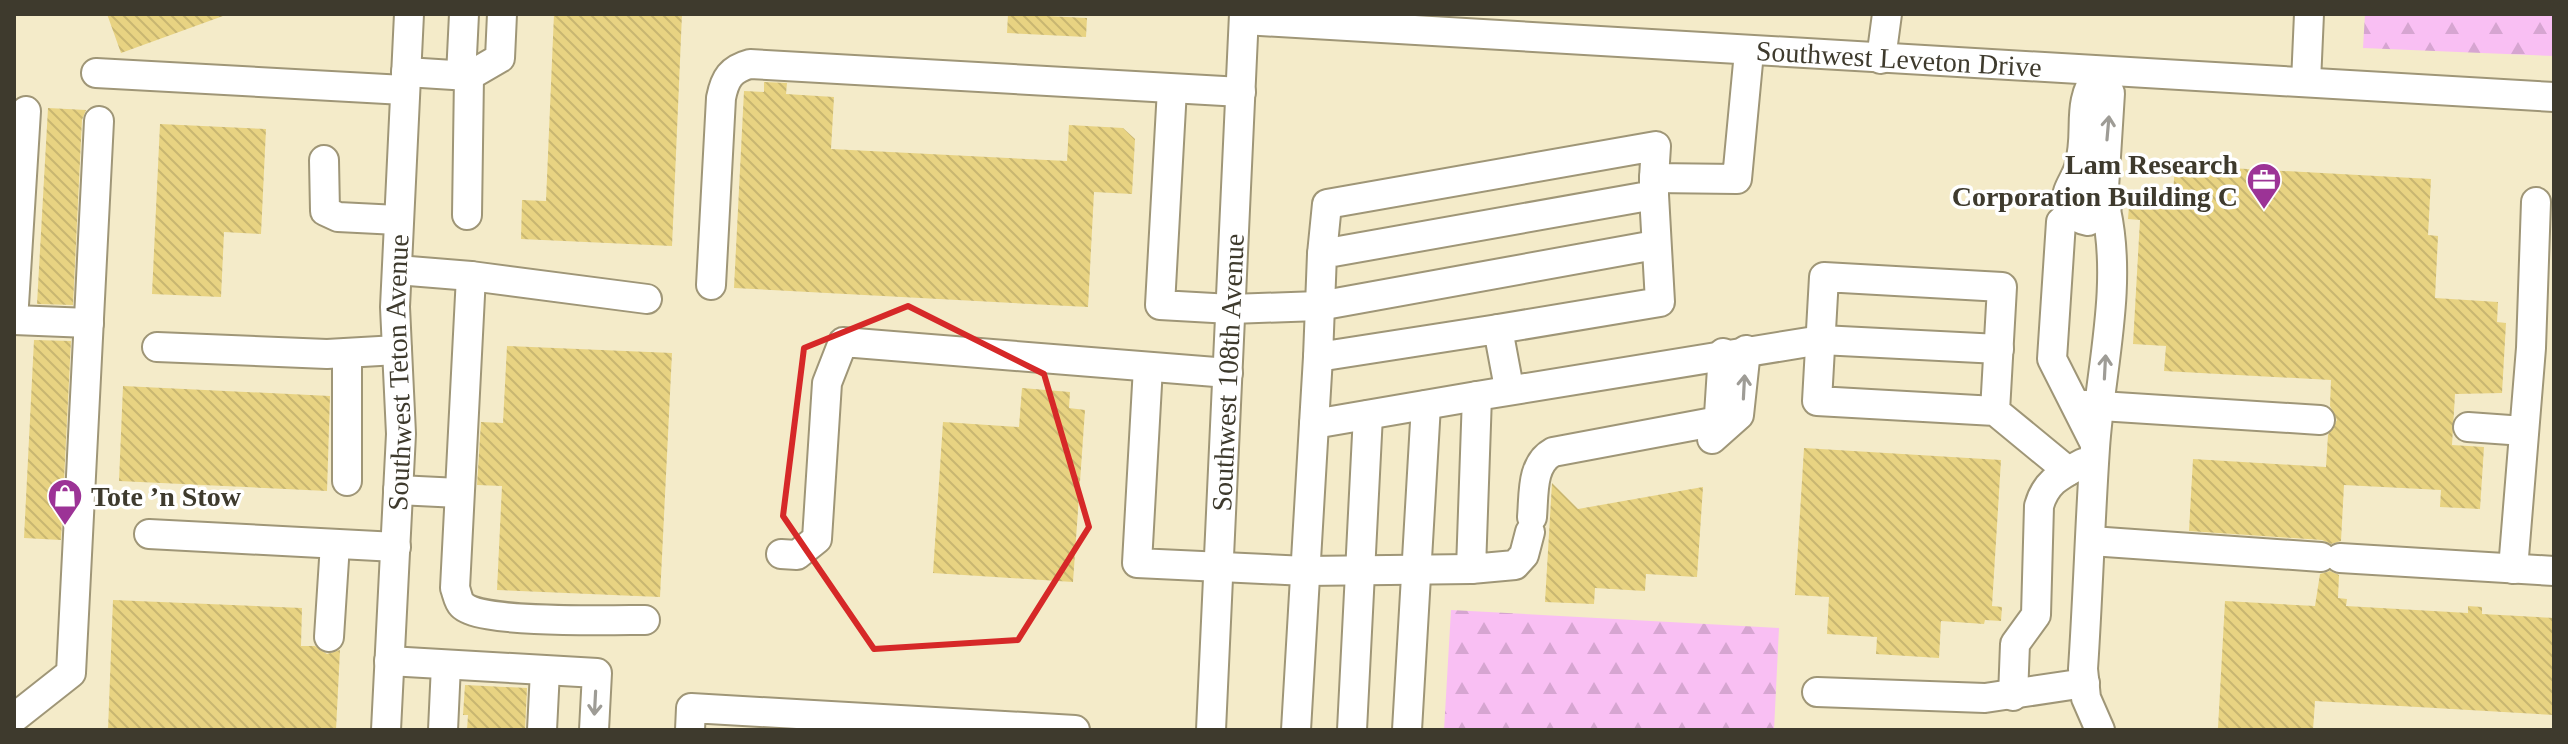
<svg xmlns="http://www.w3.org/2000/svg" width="2568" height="744" font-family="Georgia,serif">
	<defs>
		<pattern id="forest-firs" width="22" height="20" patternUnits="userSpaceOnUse" patternTransform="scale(2)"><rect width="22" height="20" fill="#f9bff3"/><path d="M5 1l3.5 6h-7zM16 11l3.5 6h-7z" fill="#d6a5d1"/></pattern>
		<pattern id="building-back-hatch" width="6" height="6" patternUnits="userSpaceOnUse" patternTransform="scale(2)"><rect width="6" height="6" fill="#e8d382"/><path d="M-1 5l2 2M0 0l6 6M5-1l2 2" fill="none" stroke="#c8b671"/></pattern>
	</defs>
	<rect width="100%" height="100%" fill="#f4ebc9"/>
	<path fill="url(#forest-firs)" d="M 2365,14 L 2554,14 L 2554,56 L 2363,48 Z
		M 1451,610 L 1779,628 L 1774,730 L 1444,730 Z"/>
	<path fill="url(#building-back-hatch)" d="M 107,14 L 223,14 L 223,16 L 121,53 Z
		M 554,14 L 682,14 L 672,246 L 521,239 L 522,200 L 546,201 Z
		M 1008,14 L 1087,18 L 1086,37 L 1007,33 Z
		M 764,82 L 787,83 L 786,94 L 834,97 L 831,149 L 1067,161 L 1069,125 L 1123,128 L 1135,139 L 1132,194 L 1094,192 L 1088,307 L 734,288 L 744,91 L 764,92 Z
		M 48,108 L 86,110 L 82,120 L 73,305 L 37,304 Z
		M 160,124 L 266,129 L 261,234 L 224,232 L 221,297 L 152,294 Z
		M 2175,165 L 2431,179 L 2428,235 L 2438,236 L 2435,298 L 2498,302 L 2497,322 L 2506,323 L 2502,393 L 2455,394 L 2452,445 L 2484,447 L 2480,509 L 2440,507 L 2441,490 L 2344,485 L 2341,541 L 2331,544 L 2322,540 L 2189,531 L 2193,459 L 2326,467 L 2328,435 L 2337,420 L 2330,406 L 2331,380 L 2164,371 L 2166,346 L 2133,344 L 2140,220 L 2128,219 L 2130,192 L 2173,194 Z
		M 34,340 L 71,341 L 61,540 L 24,538 Z
		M 507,346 L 672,353 L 660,597 L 497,590 L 502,486 L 477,485 L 481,422 L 503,423 Z
		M 123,386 L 330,396 L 327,491 L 119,481 Z
		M 1022,388 L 1070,392 L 1069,408 L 1085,410 L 1073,582 L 933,573 L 943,422 L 1019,427 Z
		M 1804,448 L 2001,460 L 1992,606 L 2002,607 L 2001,621 L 1985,620 L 1984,624 L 1941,621 L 1939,658 L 1876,654 L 1877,637 L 1827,634 L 1829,597 L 1795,595 Z
		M 1552,483 L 1578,509 L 1703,487 L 1697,577 L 1646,574 L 1645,591 L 1595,588 L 1594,604 L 1545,602 Z
		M 2330,571 L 2339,575 L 2338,598 L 2347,599 L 2346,606 L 2468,613 L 2468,606 L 2482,607 L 2482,614 L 2554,618 L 2554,715 L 2315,701 L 2313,730 L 2218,728 L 2225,601 L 2315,606 L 2320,574 Z
		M 113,600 L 302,608 L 301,646 L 315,646 L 327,654 L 340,650 L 336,730 L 108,730 Z
		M 465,685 L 527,688 L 525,730 L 467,730 L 468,715 L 463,715 Z"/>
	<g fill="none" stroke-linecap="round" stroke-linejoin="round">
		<defs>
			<g id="minor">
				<path id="s1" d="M 1244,20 L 2554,97"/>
				<path d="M 1881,59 L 1887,14"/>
				<path d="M 406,72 L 469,76 L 500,58 L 502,14"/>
				<path d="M 96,73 L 404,90"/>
				<path d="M 461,76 L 464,14"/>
				<path d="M 2306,82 L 2309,14"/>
				<path d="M 1172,89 L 1160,305 L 1231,309 L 1319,306 L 1655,245"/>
				<path d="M 324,160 L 325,211 L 338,217 L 398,220"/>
				<path d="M 2072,186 L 2080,180 L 2099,183 L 2108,200 L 2106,210 L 2088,221 C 2078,219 2068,215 2067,202 C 2065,190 2076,179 2079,167 C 2090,129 2074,107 2099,71 L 2110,93 L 2104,188"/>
				<path d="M 2071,213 L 2061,222 L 2052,359 L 2095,444"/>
				<path d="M 467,215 L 469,76"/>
				<path d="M 1322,254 L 1327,204 L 1656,146 L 1654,178 L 1737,179 L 1749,52"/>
				<path d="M 397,270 L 471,276 L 647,299"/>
				<path d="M 471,276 L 455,588 C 457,593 458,601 462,605 C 480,624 614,620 645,620"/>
				<path d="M 711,285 L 721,98 C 725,78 731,69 750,64 L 1241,92"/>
				<path d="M 14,305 L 26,111"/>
				<path d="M 14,320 L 89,323"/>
				<path d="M 1498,329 L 1660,302 L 1654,195"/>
				<path d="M 157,347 L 327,354 L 397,350"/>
				<path d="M 1318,357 L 1314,424 L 1477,396"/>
				<path d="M 1148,367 L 1137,563 L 1306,571 L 1471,569"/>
				<path d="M 1509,388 L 1498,329 L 1318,357 L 1322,254 L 1654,195 L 1654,178"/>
				<path d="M 2085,405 L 2320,420"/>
				<path d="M 1995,411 L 2002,287 L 1824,277 L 1817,401 L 1995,411 L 2068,471"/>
				<path d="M 2468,427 L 2524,431"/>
				<path d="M 1712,439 L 1739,415 L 1746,350"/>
				<path d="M 347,481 L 347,353"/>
				<path d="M 398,490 L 459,493"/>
				<path d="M 1532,517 C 1534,494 1531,464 1553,452 L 1713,422 L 1719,415 L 1723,353"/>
				<path d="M 1530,532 L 1524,555 L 1515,565 L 1471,569 L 1477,396 L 1821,340 L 1999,349"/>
				<path d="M 149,534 L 396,547"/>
				<path d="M 2091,541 L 2321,557"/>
				<path d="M 781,554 L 797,555 L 817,539 L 827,383 L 843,342 L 1228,373"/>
				<path d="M 2340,558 L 2554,571"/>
				<path d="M 2513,569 L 2531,348 L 2536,202"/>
				<path d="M 329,637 L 335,544"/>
				<path d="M 389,661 L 597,673 L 594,730"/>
				<path d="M 1817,692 L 1985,698 L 2085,683"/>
				<path d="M 2013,696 L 2015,644 L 2036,615 L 2039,506 C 2046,481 2061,475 2083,463"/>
				<path d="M 14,718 L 71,673 L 99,121"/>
				<path id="s2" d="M 386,730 L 401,434 L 395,307 L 409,14"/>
				<path d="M 443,730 L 446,665"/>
				<path d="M 542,730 L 545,671"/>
				<path d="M 690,730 L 691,708 L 1075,730"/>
				<path id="s3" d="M 1211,730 L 1244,14"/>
				<path d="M 1296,730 L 1314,424"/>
				<path d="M 1352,730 L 1368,415"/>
				<path d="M 1407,730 L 1426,405"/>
				<path d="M 2100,730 L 2086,698 L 2083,669 C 2088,595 2090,521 2095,448 C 2100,371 2123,287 2106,210"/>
			</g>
		</defs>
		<use href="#minor" stroke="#9f9677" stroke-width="32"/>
		<use href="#minor" stroke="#fff" stroke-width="28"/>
	</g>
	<defs><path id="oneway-shaft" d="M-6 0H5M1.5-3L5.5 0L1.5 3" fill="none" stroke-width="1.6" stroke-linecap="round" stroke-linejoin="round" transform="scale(2)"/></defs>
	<g stroke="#9e9c96">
		<use href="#oneway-shaft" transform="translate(2108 128) rotate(-85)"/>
		<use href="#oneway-shaft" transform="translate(2105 367) rotate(-87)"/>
		<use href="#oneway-shaft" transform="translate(1744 387) rotate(-87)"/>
		<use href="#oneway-shaft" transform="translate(595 703) rotate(93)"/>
	</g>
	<path fill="none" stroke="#d62828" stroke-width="6" stroke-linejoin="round" d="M 908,306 L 1044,374 L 1089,527 L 1018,640 L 874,649 L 783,516 L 804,348 Z"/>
	<defs>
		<symbol id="office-pin" viewBox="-11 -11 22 30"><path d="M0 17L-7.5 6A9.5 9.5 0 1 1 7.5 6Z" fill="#9c3396" stroke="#fff"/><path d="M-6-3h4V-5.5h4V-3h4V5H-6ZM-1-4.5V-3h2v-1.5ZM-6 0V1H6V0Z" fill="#fff"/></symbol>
		<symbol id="shop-pin" viewBox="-11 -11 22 30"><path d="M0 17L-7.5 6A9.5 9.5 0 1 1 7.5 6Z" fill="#9c3396" stroke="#fff"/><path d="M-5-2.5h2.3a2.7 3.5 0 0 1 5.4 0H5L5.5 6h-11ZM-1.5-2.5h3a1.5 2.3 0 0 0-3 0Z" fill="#fff"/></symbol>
	</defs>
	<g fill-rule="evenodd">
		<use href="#office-pin" x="2244" y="160" width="40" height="54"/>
		<use href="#shop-pin" x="45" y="476" width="40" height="54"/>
	</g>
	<g text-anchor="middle" stroke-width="7" stroke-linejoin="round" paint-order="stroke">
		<g font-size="28" fill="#3e3a2d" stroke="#fff">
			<text dy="10" stroke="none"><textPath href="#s1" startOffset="656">Southwest Leveton Drive</textPath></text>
			<text dy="10" stroke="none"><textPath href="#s2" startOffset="358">Southwest Teton Avenue</textPath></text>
			<text dy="10" stroke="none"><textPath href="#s3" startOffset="358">Southwest 108th Avenue</textPath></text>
		</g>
		<g font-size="28" font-weight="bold" fill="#3e3a2d" stroke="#fff" text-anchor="end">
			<text x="2238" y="174">Lam Research<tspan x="2238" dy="32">Corporation Building C</tspan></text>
			<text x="91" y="506" text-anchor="start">Tote ’n Stow</text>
		</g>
	</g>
	<rect width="2568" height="744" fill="none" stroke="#3e3a2d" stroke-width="32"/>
</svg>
